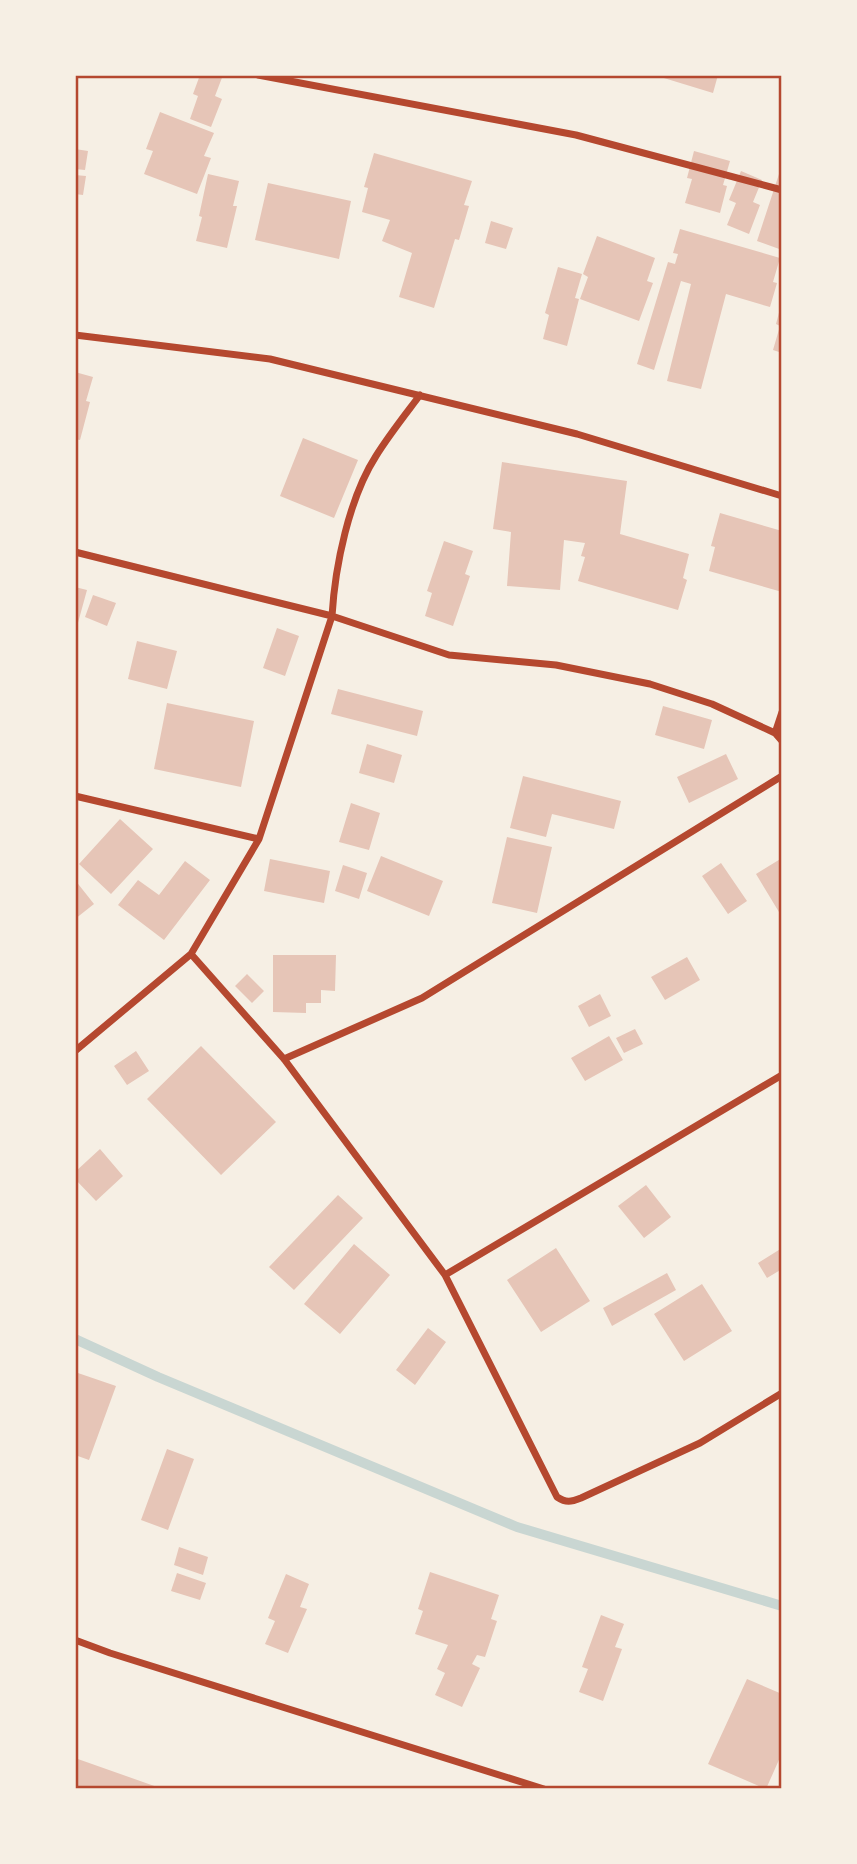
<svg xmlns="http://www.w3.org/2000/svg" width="857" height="1864" font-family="'Exo 2',sans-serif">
	<rect width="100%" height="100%" fill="#f6efe4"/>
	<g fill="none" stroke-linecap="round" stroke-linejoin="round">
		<path stroke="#c9d6d2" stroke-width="10" d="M 75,1339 L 158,1377 L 517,1527 L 782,1606"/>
	</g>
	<path fill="#e6c5b7" d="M 200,75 L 223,75 L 215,96 L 222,99 L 211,127 L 190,119 L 198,96 L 193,94 Z
		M 654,75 L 718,75 L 713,93 Z
		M 160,112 L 214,133 L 204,156 L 211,158 L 197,194 L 144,174 L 153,151 L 146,149 Z
		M 75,149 L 88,151 L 85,170 L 75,169 Z
		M 694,151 L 730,161 L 723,185 L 727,186 L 720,213 L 685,203 L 692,179 L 687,178 Z
		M 374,153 L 472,181 L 464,205 L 469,206 L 459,240 L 455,239 L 434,308 L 399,297 L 412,253 L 382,241 L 390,220 L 362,212 L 368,188 L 364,187 Z
		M 741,171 L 762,180 L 753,202 L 760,205 L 749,234 L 727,225 L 736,203 L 729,200 Z
		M 208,174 L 239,181 L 233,206 L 237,206 L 227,248 L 196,241 L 202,217 L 199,216 Z
		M 779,174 L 782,175 L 782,250 L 757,241 Z
		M 75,175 L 86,176 L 83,195 L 75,194 Z
		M 268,183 L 351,201 L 339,259 L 255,240 Z
		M 491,221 L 513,228 L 506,249 L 485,243 Z
		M 680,229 L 780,258 L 773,282 L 777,283 L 770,307 L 726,294 L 701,389 L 667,381 L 691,284 L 681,281 L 654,370 L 637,364 L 668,262 L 675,264 L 678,254 L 673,253 Z
		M 597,236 L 655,258 L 647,281 L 653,283 L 639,321 L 580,299 L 588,277 L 583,274 Z
		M 558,267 L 582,274 L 575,298 L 579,299 L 567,346 L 543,339 L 549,315 L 545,313 Z
		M 781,305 L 782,305 L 782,353 L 773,350 L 780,326 L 776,324 Z
		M 75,372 L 93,377 L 86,401 L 90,402 L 80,440 L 75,439 Z
		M 303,438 L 358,460 L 334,518 L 280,496 Z
		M 502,462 L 627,481 L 620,534 L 689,554 L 683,578 L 687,580 L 678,610 L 578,581 L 585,557 L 581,556 L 585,543 L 564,540 L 560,590 L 507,586 L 511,532 L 493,529 Z
		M 720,513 L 782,531 L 782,592 L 709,571 L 715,547 L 711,546 Z
		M 444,541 L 473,551 L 465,574 L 470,576 L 453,626 L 425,616 L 432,593 L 427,591 Z
		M 75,587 L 87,590 L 76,630 L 75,630 Z
		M 93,595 L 116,603 L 107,626 L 85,617 Z
		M 277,628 L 299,636 L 285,676 L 263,668 Z
		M 137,641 L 177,651 L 167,689 L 128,679 Z
		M 338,689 L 423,711 L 417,736 L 331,714 Z
		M 167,703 L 254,721 L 241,787 L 154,769 Z
		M 663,706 L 712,720 L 704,749 L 655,735 Z
		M 367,744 L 402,755 L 394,783 L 359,773 Z
		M 726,754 L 738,779 L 689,803 L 677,777 Z
		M 523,776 L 621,801 L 614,829 L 552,814 L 546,837 L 510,828 Z
		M 351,803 L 380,813 L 369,850 L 339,842 Z
		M 120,819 L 153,849 L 111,894 L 79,864 Z
		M 507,837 L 552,847 L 537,913 L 492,903 Z
		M 381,856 L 443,881 L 429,916 L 367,891 Z
		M 782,858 L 782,917 L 756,874 Z
		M 270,859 L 330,871 L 324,903 L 264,891 Z
		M 185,861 L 210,880 L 164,940 L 118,905 L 138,880 L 159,895 Z
		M 721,863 L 747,901 L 728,914 L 702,876 Z
		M 343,865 L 367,873 L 359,899 L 335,891 Z
		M 75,880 L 94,904 L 75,919 Z
		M 273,955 L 336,955 L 335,991 L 321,990 L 321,1003 L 306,1003 L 306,1013 L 273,1012 Z
		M 687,957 L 700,980 L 665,1000 L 651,977 Z
		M 247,974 L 264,991 L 252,1003 L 235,986 Z
		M 600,994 L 611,1016 L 589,1027 L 578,1006 Z
		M 635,1029 L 643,1044 L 624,1053 L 616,1038 Z
		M 609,1036 L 623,1060 L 585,1081 L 571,1058 Z
		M 201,1046 L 276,1122 L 221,1175 L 147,1099 Z
		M 136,1051 L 149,1071 L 127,1085 L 114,1066 Z
		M 100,1149 L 123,1176 L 96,1201 L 75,1179 L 75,1172 Z
		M 646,1185 L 671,1217 L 644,1238 L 618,1206 Z
		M 338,1195 L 363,1218 L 294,1290 L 269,1267 Z
		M 354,1244 L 390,1275 L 340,1334 L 304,1304 Z
		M 556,1248 L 590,1301 L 541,1332 L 507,1280 Z
		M 782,1248 L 782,1269 L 767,1278 L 758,1263 Z
		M 667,1273 L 676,1290 L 612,1326 L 603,1308 Z
		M 702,1284 L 732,1331 L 684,1361 L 654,1314 Z
		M 428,1328 L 446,1342 L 415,1385 L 396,1370 Z
		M 75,1372 L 116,1386 L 89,1460 L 75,1455 Z
		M 167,1449 L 194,1459 L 168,1530 L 141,1520 Z
		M 179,1547 L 208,1557 L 203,1575 L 174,1565 Z
		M 430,1572 L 499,1595 L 491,1619 L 497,1621 L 485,1657 L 477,1655 L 472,1664 L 480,1668 L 462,1707 L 435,1695 L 445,1673 L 437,1669 L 448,1645 L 415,1634 L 423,1611 L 418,1609 Z
		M 177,1573 L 206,1583 L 200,1600 L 171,1591 Z
		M 286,1574 L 309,1584 L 300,1607 L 307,1609 L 288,1653 L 265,1644 L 275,1621 L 268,1618 Z
		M 601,1615 L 624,1624 L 615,1647 L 622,1649 L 603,1701 L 579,1692 L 588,1669 L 582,1667 Z
		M 747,1679 L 782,1694 L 782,1753 L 766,1789 L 708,1764 Z
		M 75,1758 L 160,1788 L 160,1789 L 75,1789 Z"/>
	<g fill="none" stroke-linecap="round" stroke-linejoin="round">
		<path stroke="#b5482f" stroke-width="7" d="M 258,75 L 576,135 L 782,190
			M 75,335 L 270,359 L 577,434 L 782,496
			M 75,552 L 332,616 L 449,655 L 556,665 L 650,684 L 712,704 L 775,733 L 782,741
			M 775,733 L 782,712
			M 75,796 L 259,839
			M 191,954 L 284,1059 L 445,1275 L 557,1497 C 566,1503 571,1502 581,1498 L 700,1443 L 782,1393
			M 75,1051 L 191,954 L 259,839 L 332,616 C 335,566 349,498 376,456 C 389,435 405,415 420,395
			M 284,1059 L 422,998 L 782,776
			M 445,1275 L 782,1075
			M 75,1640 L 110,1653 L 544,1789"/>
	</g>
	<rect width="857" height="1864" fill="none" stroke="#f6efe4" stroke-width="154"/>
	<rect x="77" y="77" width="703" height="1710" fill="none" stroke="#b5482f" stroke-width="2.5"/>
</svg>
